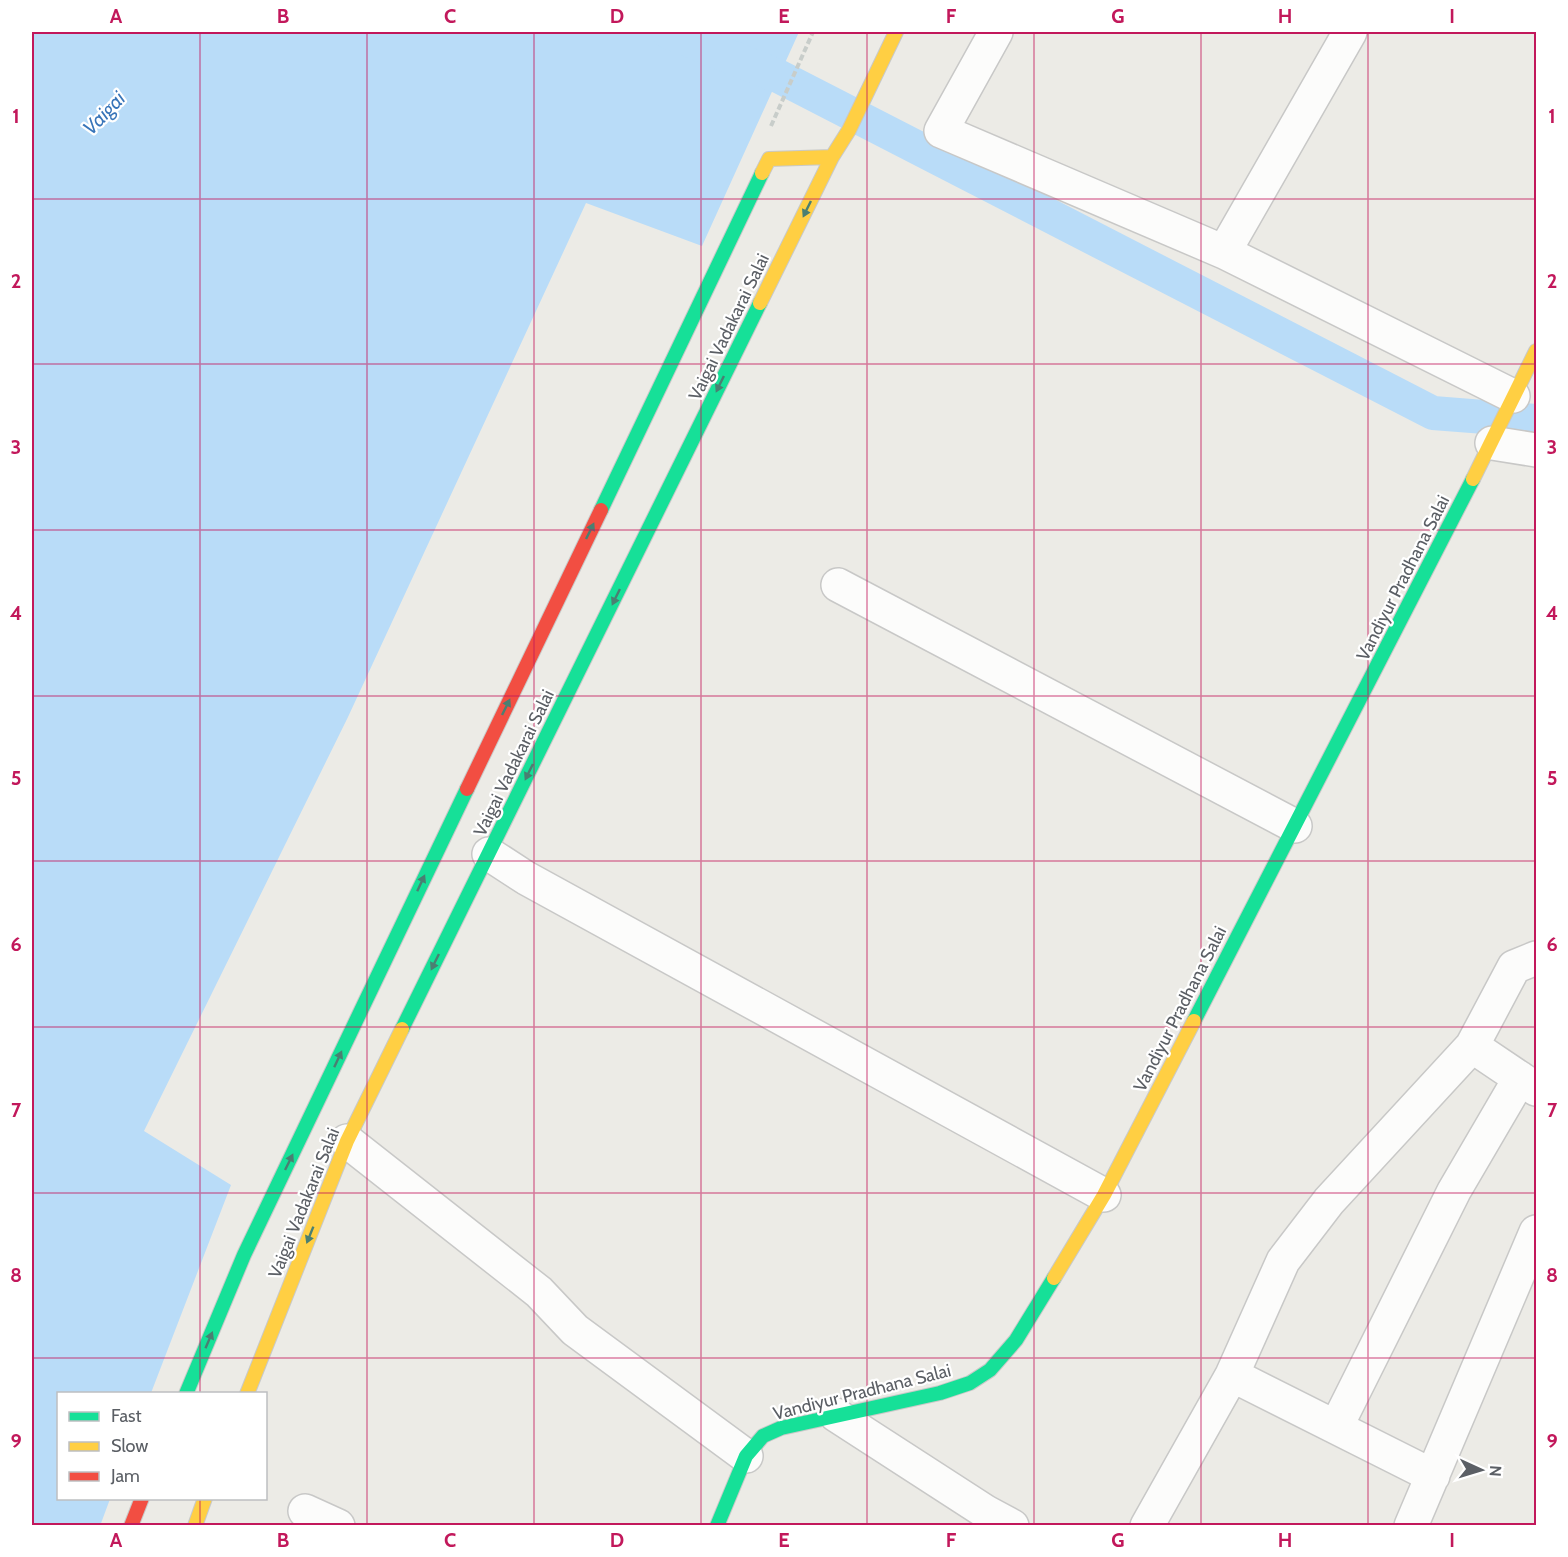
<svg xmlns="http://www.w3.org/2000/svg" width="1568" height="1557" font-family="Cabin,sans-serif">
	<rect width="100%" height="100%" fill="#ecebe6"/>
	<path fill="#b9dcf8" d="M 32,32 L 799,32 L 702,246 L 586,203 L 348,717 L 144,1131 L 231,1185 L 151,1393 L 58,1394 L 58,1498 L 110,1499 L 100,1526 L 32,1525 Z"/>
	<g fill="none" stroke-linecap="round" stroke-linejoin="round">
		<path stroke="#b9dcf8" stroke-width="34" d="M 668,32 L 778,76 L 1433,413 L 1536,421"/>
		<defs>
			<path id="street" d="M 996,32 L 941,131 L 1224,252 L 1513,396
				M 1224,252 L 1350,32
				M 1492,443 L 1536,450
				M 838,585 L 1295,826
				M 489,854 L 526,878 L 1104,1195
				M 1472,1046 L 1536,1089
				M 347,1141 L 539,1292 L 575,1330 L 746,1456
				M 1232,1375 L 1433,1476
				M 836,1415 L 986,1512 L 1012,1526
				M 1336,1427 L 1454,1191 L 1520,1078
				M 305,1511 L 338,1526
				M 1147,1526 L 1232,1375 L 1283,1261 L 1329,1201 L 1472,1046 L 1514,967 L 1536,958
				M 1411,1526 L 1536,1232"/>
			<path id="fast" d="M 601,510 L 762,173
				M 1194,1021 L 1473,479
				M 402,1029 L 760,303
				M 186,1394 L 244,1255 L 467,789
				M 717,1526 L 746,1456 L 763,1436 L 781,1428 L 940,1393 L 970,1383 L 990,1370 L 1016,1340 L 1054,1278"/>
			<path id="slow" d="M 762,173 L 769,159 L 832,157
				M 760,303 L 832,157 L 849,130 L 896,32
				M 1473,479 L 1536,351
				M 1054,1278 L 1104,1195 L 1194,1021
				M 247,1394 L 347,1141 L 402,1029
				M 195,1526 L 205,1498"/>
			<path id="jam" d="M 467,789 L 601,510
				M 131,1526 L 142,1498"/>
		</defs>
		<use href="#street" stroke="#c8c8c7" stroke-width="36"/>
		<use href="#fast" stroke="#c8c9c8" stroke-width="16"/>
		<use href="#slow" stroke="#c8c9c8" stroke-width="16"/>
		<use href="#jam" stroke="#c8c9c8" stroke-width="16"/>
		<path stroke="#c8cdca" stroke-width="4" stroke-dasharray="6 3" stroke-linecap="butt" d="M 771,126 L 813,32"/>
		<use href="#street" stroke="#fcfcfb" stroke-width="33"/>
		<use href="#fast" stroke="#16e098" stroke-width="14"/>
		<use href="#slow" stroke="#ffcf43" stroke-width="14"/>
		<use href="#jam" stroke="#f24e42" stroke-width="14"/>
	</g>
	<defs><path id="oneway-solid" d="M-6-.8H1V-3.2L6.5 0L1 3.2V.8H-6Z" transform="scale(1.5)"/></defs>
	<g fill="#4a7f72">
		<use href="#oneway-solid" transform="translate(807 209) rotate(116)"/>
		<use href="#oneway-solid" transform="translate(720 384) rotate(116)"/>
		<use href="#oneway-solid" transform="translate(590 531) rotate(-64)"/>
		<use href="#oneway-solid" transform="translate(616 597) rotate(116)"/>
		<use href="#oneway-solid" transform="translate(506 707) rotate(-64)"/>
		<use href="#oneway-solid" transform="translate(529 772) rotate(116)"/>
		<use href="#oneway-solid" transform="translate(421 883) rotate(-65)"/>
		<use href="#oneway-solid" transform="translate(435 962) rotate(116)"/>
		<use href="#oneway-solid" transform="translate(338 1059) rotate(-65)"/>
		<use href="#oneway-solid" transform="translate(289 1162) rotate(-64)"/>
		<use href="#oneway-solid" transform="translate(310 1235) rotate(112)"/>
		<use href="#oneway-solid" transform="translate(209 1340) rotate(-67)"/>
	</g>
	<path fill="none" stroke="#c2185b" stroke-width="1.5" stroke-opacity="0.55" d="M 200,32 L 200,1394M 367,32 L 367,1526M 534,32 L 534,1526M 701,32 L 701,1526M 867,32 L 867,1526M 1034,32 L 1034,1526M 1201,32 L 1201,1526M 1368,32 L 1368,1526M 32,199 L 1536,199M 32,364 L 1536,364M 32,530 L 1536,530M 32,696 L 1536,696M 32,861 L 1536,861M 32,1027 L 1536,1027M 32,1193 L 1536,1193M 32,1358 L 1536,1358M 200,1498 L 200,1526"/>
	<g text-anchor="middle" stroke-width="4.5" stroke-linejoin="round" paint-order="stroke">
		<g font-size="18" fill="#5b5f65" stroke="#fff">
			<text transform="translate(729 327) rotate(-64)" y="6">Vaigai Vadakarai Salai</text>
			<text transform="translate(1403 578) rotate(-63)" y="6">Vandiyur Pradhana Salai</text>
			<text transform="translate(514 763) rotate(-64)" y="6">Vaigai Vadakarai Salai</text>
			<text transform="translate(1180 1009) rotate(-63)" y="6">Vandiyur Pradhana Salai</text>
			<text transform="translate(304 1203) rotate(-68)" y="6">Vaigai Vadakarai Salai</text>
			<text transform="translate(862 1392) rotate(-14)" y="6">Vandiyur Pradhana Salai</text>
		</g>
		<g font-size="20" font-style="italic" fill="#3875b9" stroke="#fff">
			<text transform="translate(104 113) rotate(-46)" y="7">Vaigai</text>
		</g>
	</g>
	<rect width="1568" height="1557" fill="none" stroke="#ffffff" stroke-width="66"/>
	<rect x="57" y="1392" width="210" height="108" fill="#ffffff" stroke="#bdbfc1" stroke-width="1.5"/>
	<rect x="69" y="1412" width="30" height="9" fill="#16e098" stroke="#bdbfc1" stroke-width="1.5"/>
	<text x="111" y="1422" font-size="18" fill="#5b5f65">Fast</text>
	<rect x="69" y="1442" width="30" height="9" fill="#ffcf43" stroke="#bdbfc1" stroke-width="1.5"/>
	<text x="111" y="1452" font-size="18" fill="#5b5f65">Slow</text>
	<rect x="69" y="1472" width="30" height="9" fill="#f24e42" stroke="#bdbfc1" stroke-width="1.5"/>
	<text x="111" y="1482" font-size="18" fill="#5b5f65">Jam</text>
	<g transform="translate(1481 1470) rotate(94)" stroke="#ffffff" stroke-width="4.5" paint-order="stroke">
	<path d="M0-4.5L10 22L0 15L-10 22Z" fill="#5b5f65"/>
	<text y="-9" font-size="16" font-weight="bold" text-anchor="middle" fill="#5b5f65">N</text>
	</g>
	<rect x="33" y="33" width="1502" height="1491" fill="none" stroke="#c2185b" stroke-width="2"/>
	<g font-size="20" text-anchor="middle" font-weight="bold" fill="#c2185b">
		<text x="116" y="23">A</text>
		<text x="283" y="23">B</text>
		<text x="450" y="23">C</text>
		<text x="617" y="23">D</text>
		<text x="784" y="23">E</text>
		<text x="951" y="23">F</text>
		<text x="1118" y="23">G</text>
		<text x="1285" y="23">H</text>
		<text x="1452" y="23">I</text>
		<text x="16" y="123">1</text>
		<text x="1552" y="123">1</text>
		<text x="16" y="288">2</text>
		<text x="1552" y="288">2</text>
		<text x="16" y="454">3</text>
		<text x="1552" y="454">3</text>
		<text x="16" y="620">4</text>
		<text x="1552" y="620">4</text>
		<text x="16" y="785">5</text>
		<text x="1552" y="785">5</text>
		<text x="16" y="951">6</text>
		<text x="1552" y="951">6</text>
		<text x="16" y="1117">7</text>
		<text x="1552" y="1117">7</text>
		<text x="16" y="1282">8</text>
		<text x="1552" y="1282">8</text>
		<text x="16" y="1448">9</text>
		<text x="1552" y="1448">9</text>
		<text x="116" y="1547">A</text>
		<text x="283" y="1547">B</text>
		<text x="450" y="1547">C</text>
		<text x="617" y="1547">D</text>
		<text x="784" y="1547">E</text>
		<text x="951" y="1547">F</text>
		<text x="1118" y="1547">G</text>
		<text x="1285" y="1547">H</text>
		<text x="1452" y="1547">I</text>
	</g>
</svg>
